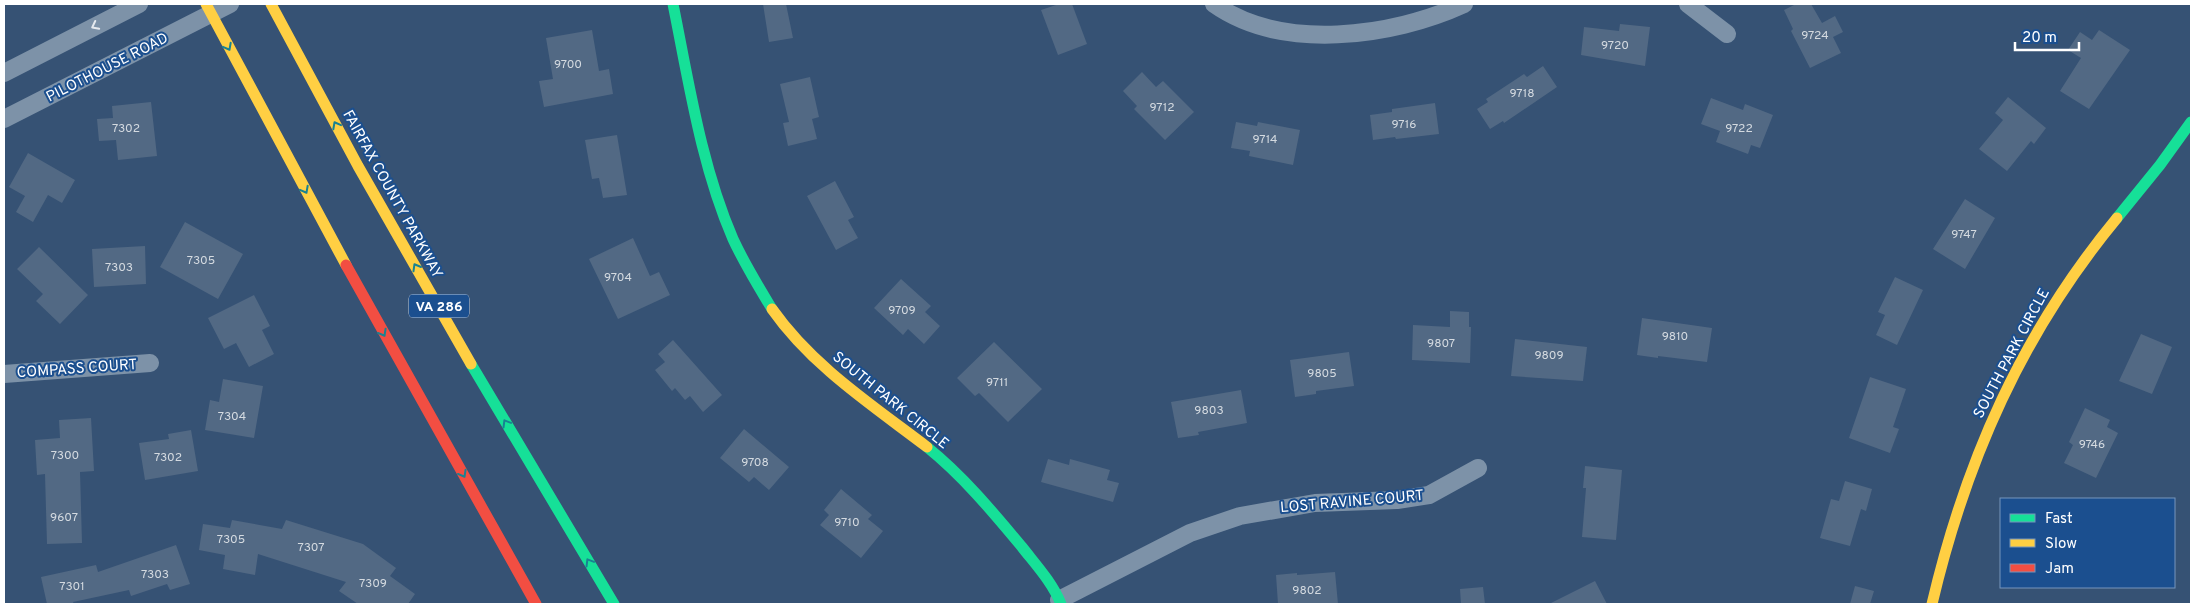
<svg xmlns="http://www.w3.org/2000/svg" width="2195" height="608" font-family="Overpass,sans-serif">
	<rect width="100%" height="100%" fill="#365274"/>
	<path fill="#526984" d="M 763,4 L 786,4 L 793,38 L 769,42 Z
		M 1059,4 L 1072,4 L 1087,44 L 1058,55 L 1041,10 Z
		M 1796,4 L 1811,4 L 1822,23 L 1835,16 L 1843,32 L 1833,37 L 1841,53 L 1810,68 L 1791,31 L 1793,29 L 1784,10 Z
		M 1620,24 L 1650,27 L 1645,66 L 1581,55 L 1584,27 L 1619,31 Z
		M 592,30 L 599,71 L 609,69 L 613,94 L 544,107 L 539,81 L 553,79 L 546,38 Z
		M 2099,30 L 2130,50 L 2089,109 L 2060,91 L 2081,58 L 2068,50 L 2080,32 L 2092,40 Z
		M 1543,66 L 1557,87 L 1504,123 L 1503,121 L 1490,129 L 1477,109 L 1488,102 L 1486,99 L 1524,74 L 1527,77 Z
		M 1142,72 L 1156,87 L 1163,81 L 1194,112 L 1165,140 L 1134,109 L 1137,106 L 1123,91 Z
		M 810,77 L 819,117 L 812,119 L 817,139 L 788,146 L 783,123 L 789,122 L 780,84 Z
		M 2008,97 L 2046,128 L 2034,144 L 2031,141 L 2007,171 L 1979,149 L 2003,120 L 1995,113 Z
		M 1711,98 L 1743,110 L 1745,104 L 1773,115 L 1760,148 L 1751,145 L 1748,154 L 1716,142 L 1720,131 L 1701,124 Z
		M 151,102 L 157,156 L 118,160 L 116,140 L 99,141 L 97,119 L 113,118 L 112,106 Z
		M 1435,103 L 1439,134 L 1396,139 L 1395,137 L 1373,140 L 1370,115 L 1392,112 L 1392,109 Z
		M 1236,122 L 1257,126 L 1258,122 L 1300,130 L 1293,165 L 1249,156 L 1250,151 L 1231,148 Z
		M 617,135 L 627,195 L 603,198 L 599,178 L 592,179 L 585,140 Z
		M 28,153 L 75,180 L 62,203 L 48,195 L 33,222 L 16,212 L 25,196 L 9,187 Z
		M 835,181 L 854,217 L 848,220 L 858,238 L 836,250 L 807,196 Z
		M 1965,199 L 1995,218 L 1965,269 L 1933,249 Z
		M 185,222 L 243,254 L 218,299 L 160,267 Z
		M 633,238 L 650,276 L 659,272 L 670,295 L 618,319 L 589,259 Z
		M 145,246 L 146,284 L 94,287 L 92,249 Z
		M 39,247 L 88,295 L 60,324 L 36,301 L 43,294 L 17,269 Z
		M 1895,277 L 1923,290 L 1897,345 L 1876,335 L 1885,315 L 1878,312 Z
		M 901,279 L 931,306 L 925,312 L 940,326 L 924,344 L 908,329 L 903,335 L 874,308 Z
		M 254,295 L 270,326 L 262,330 L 274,354 L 249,367 L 236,343 L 224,349 L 208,318 Z
		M 1450,311 L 1469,312 L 1469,327 L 1471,327 L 1470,363 L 1412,360 L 1413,325 L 1450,327 Z
		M 1642,318 L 1712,328 L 1707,362 L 1658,356 L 1658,358 L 1637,355 Z
		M 2141,334 L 2172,347 L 2152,394 L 2119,381 Z
		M 1515,339 L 1587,347 L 1583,381 L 1511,376 Z
		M 673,340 L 722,395 L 703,412 L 690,396 L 685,400 L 675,388 L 672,391 L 655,370 L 665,362 L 658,354 Z
		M 994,342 L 1042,389 L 1008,422 L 979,393 L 975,396 L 957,378 Z
		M 1349,352 L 1354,386 L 1316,391 L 1316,394 L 1295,397 L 1290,360 Z
		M 1870,377 L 1906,389 L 1893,427 L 1899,429 L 1890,453 L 1849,438 Z
		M 223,379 L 263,386 L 254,438 L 205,430 L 210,400 L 219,402 Z
		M 1241,390 L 1247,423 L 1198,432 L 1199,435 L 1178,438 L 1171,402 Z
		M 2085,408 L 2110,420 L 2107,427 L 2118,433 L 2096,478 L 2064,463 L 2073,445 L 2069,442 Z
		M 91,418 L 94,471 L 80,472 L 82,543 L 47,544 L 45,474 L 37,475 L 35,440 L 60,438 L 59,420 Z
		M 744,429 L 789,467 L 769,490 L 754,477 L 749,482 L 720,458 Z
		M 191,430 L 198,471 L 145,480 L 139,443 L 169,439 L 168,434 Z
		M 1048,459 L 1069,465 L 1070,459 L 1110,470 L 1107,480 L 1119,483 L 1113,502 L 1041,482 Z
		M 1585,466 L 1622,470 L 1616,540 L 1582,537 L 1586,488 L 1583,488 Z
		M 1845,481 L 1872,489 L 1866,511 L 1861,509 L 1850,546 L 1820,538 L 1831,499 L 1839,501 Z
		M 841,489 L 872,515 L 868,519 L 883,531 L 861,558 L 820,525 L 829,515 L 824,510 Z
		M 232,520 L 282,529 L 286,520 L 363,544 L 396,568 L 390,576 L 415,594 L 408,604 L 358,604 L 339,591 L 346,582 L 258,554 L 255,575 L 223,569 L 225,555 L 199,550 L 203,524 L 230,528 Z
		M 176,545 L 190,584 L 170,590 L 167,584 L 131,596 L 129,590 L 73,602 L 74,604 L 47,604 L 41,577 L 96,565 L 98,572 Z
		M 1335,572 L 1338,604 L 1278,604 L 1276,575 L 1297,573 L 1297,575 Z
		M 1595,581 L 1607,604 L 1549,604 Z
		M 1855,586 L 1874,591 L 1870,604 L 1850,604 Z
		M 1483,587 L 1485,604 L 1461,604 L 1460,589 Z"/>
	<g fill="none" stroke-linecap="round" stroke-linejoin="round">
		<path stroke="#7d92a8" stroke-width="18" d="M 1214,4 C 1282,52 1392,37 1464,4
			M 1688,4 L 1727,34
			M 4,73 L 139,4
			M 4,119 L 230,4
			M 4,374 L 150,363
			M 1059,600 L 1190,533 L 1240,516 L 1315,503 L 1397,500 L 1429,495 L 1478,468"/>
		<path stroke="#16e098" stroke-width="11" d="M 673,4 C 689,83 701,165 733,239 C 744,263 758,286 772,309
			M 2117,218 L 2160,165 L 2191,122
			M 471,364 L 614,604
			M 927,447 C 963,476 992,511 1022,547 C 1036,565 1052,582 1061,604"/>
		<path stroke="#ffcf43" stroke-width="11" d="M 206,4 L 346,265
			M 271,4 L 358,166 L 471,364
			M 772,309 C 812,366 872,405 927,447
			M 1932,604 C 1966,460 2022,333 2117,218"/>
		<path stroke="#f24e42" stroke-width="11" d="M 346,265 L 536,604"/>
	</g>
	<defs><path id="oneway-chevron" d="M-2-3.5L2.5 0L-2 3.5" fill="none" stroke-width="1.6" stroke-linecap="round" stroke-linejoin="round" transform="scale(1.25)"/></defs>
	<use stroke="#e5e9ee" href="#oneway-chevron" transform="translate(95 26) rotate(153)"/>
	<g stroke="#198292">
		<use href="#oneway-chevron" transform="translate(228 47) rotate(62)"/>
		<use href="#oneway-chevron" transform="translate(336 125) rotate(-118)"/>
		<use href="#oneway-chevron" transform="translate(305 190) rotate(62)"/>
		<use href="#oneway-chevron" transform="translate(416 267) rotate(-120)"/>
		<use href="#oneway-chevron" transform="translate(383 333) rotate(61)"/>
		<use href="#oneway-chevron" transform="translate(506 423) rotate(-121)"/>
		<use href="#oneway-chevron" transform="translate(463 474) rotate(61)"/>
		<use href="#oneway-chevron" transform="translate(589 562) rotate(-121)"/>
	</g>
	<g text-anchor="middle" stroke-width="4" stroke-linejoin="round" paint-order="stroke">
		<g font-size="12" fill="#d4dae0">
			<text x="1815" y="39">9724</text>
			<text x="1615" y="49">9720</text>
			<text x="568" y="68">9700</text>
			<text x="1522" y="97">9718</text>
			<text x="1162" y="111">9712</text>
			<text x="1404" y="128">9716</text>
			<text x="126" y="132">7302</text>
			<text x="1739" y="132">9722</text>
			<text x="1265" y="143">9714</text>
			<text x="1964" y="238">9747</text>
			<text x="201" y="264">7305</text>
			<text x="119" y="271">7303</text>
			<text x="618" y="281">9704</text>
			<text x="902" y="314">9709</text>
			<text x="1675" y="340">9810</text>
			<text x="1441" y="347">9807</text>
			<text x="1549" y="359">9809</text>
			<text x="1322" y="377">9805</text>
			<text x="997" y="386">9711</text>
			<text x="1209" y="414">9803</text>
			<text x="232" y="420">7304</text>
			<text x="2092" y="448">9746</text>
			<text x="65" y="459">7300</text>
			<text x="168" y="461">7302</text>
			<text x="755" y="466">9708</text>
			<text x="64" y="521">9607</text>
			<text x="847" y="526">9710</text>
			<text x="231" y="543">7305</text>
			<text x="311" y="551">7307</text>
			<text x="155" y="578">7303</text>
			<text x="373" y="587">7309</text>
			<text x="72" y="590">7301</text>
			<text x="1307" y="594">9802</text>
		</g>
		<rect fill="#1b4f8f" stroke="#bbcadd" stroke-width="1" x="409" y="294.5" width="60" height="23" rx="4"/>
		<g font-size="14" font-weight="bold" fill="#fff">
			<text x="439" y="311">VA 286</text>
		</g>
		<g font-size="15" fill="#fff" stroke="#1b4f8f">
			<text transform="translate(107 67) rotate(-27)" y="5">PILOTHOUSE ROAD</text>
			<text transform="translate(393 194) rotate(61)" y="5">FAIRFAX COUNTY PARKWAY</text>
			<text transform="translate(2011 353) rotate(-62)" y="5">SOUTH PARK CIRCLE</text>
			<text transform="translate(77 368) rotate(-4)" y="5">COMPASS COURT</text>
			<text transform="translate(891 400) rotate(39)" y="5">SOUTH PARK CIRCLE</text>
			<text transform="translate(1352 501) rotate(-5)" y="5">LOST RAVINE COURT</text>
		</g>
	</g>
	<rect width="2195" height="608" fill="none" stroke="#ffffff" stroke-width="10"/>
	<rect x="2000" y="498" width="175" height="90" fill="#1b4f8f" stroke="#7695bc"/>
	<rect x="2010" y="514" width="25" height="8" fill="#16e098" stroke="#7695bc"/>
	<text x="2045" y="523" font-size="15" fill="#ffffff">Fast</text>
	<rect x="2010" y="539" width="25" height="8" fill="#ffcf43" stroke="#7695bc"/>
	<text x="2045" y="548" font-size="15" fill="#ffffff">Slow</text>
	<rect x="2010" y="564" width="25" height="8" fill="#f24e42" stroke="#7695bc"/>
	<text x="2045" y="573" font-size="15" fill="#ffffff">Jam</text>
	<path d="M2015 42v8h64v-8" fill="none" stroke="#ffffff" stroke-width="2.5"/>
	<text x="2022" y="42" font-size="15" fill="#ffffff" stroke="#1b4f8f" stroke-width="4" paint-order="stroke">20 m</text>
</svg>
